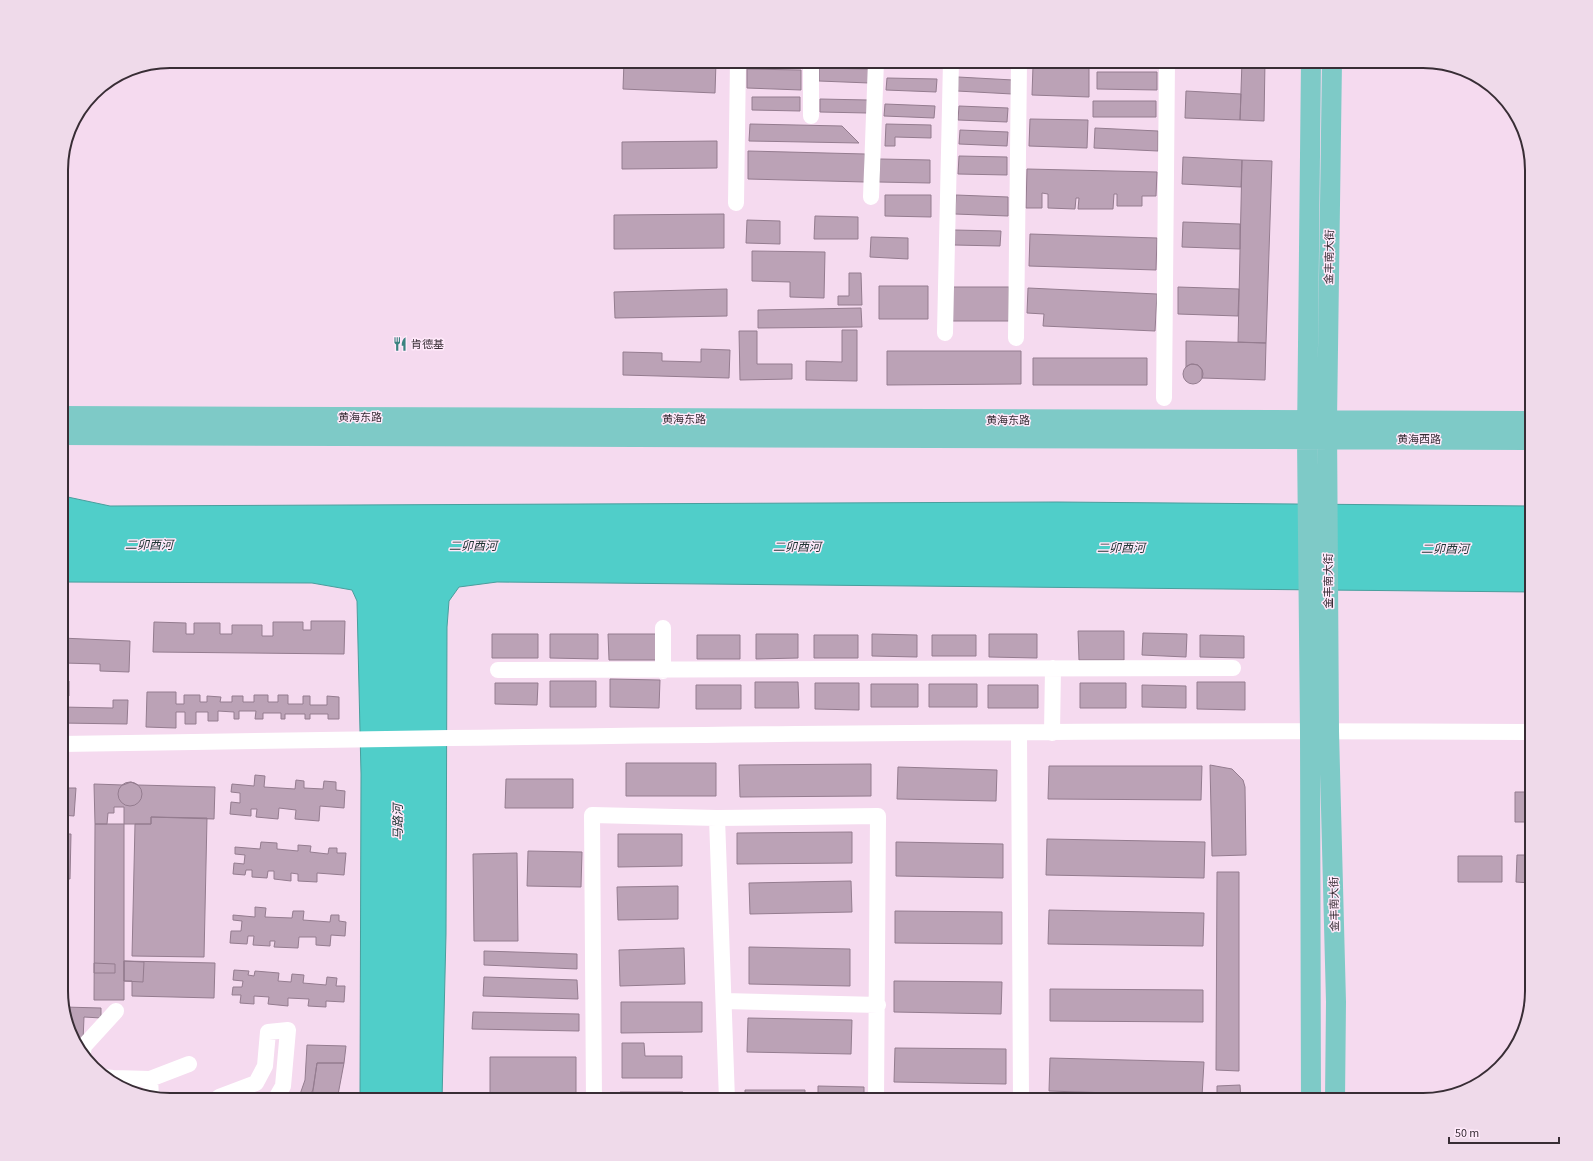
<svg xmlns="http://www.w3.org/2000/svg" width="1593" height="1161" font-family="'Source Sans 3','Noto Sans SC',sans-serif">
	<rect width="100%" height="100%" fill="#f5daef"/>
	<path fill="#50cec9" stroke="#499e9d" d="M 67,140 L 68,255 L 61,398 L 61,164 Z
		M 61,490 L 63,496 L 110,506 L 1057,502 L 1532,506 L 1532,592 L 497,582 L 459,587 L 449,601 L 447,627 L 446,934 L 442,1100 L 360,1100 L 361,774 L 357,601 L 352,590 L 312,583 L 61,582 Z"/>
	<path fill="#bba2b6" stroke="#947c8f" d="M 624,61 L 716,62 L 715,93 L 623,89 Z
		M 890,61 L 945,61 L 944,67 L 889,66 Z
		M 959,61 L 1012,61 L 1012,66 L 959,65 Z
		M 1242,61 L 1265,61 L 1264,121 L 1240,120 Z
		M 1033,66 L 1089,67 L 1089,97 L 1032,95 Z
		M 819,68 L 869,69 L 869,83 L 819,81 Z
		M 747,69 L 801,70 L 801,90 L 747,88 Z
		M 1097,72 L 1157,72 L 1157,90 L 1097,89 Z
		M 958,77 L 1013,80 L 1012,94 L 957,91 Z
		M 887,78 L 937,79 L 936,92 L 886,90 Z
		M 1186,91 L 1241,94 L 1240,120 L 1185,118 Z
		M 752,97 L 800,97 L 800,111 L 752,110 Z
		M 820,99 L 868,100 L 867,113 L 820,112 Z
		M 1093,101 L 1156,101 L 1156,117 L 1093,117 Z
		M 885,104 L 935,106 L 934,118 L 884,116 Z
		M 959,106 L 1008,108 L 1007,122 L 958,120 Z
		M 1030,119 L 1088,120 L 1087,148 L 1029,146 Z
		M 750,124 L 842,126 L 859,143 L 749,141 Z
		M 886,124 L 931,125 L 931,138 L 895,137 L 895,146 L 885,146 Z
		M 1095,128 L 1158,131 L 1158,151 L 1094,148 Z
		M 960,130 L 1008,132 L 1007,146 L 959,144 Z
		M 717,141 L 717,168 L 622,169 L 622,142 Z
		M 748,151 L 865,154 L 865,182 L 748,179 Z
		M 959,156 L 1007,157 L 1007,175 L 958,174 Z
		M 1183,157 L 1242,160 L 1241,187 L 1182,184 Z
		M 880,159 L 930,160 L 930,183 L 879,182 Z
		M 1242,160 L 1272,161 L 1266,343 L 1238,342 Z
		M 1027,169 L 1157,172 L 1156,196 L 1142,196 L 1142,206 L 1117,206 L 1117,194 L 1114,194 L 1113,209 L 1078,209 L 1079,198 L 1076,198 L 1075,209 L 1048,208 L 1048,194 L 1042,193 L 1042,208 L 1026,208 Z
		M 885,195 L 931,195 L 931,217 L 885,216 Z
		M 956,195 L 1008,197 L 1008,216 L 955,214 Z
		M 724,214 L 724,248 L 614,249 L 614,215 Z
		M 815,216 L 858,217 L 858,239 L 814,239 Z
		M 747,220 L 780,221 L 780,244 L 746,243 Z
		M 1183,222 L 1240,224 L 1240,249 L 1182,247 Z
		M 954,230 L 1001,231 L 1000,246 L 954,245 Z
		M 1030,234 L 1157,238 L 1156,270 L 1029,266 Z
		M 871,237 L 908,238 L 908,259 L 870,257 Z
		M 752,251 L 825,252 L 824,298 L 790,297 L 790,282 L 752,281 Z
		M 849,273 L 861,273 L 862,305 L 838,305 L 838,296 L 849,296 Z
		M 879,286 L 928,286 L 928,319 L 879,319 Z
		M 953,287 L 1009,287 L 1009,321 L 952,321 Z
		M 1178,287 L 1239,289 L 1238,316 L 1178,314 Z
		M 1028,288 L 1157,294 L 1155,331 L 1043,326 L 1044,314 L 1027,313 Z
		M 727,289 L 727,316 L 615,318 L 614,292 Z
		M 861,308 L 862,327 L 758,328 L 758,310 Z
		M 842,330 L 857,330 L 857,381 L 806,380 L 806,361 L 842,362 Z
		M 739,331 L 757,331 L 757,364 L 792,364 L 792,379 L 740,380 Z
		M 1186,341 L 1266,343 L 1265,380 L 1202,378 L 1202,370 L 1198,365 L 1191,364 L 1186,367 Z
		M 701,349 L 730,350 L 729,378 L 623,375 L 623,352 L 662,353 L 662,361 L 701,362 Z
		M 887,351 L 1021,351 L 1021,384 L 887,385 Z
		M 1033,358 L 1147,358 L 1147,385 L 1033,385 Z
		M1183 374a10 10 0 1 1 20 0a10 10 0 1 1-20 0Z
		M 311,621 L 345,621 L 344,654 L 153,652 L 154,622 L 186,623 L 186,634 L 194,634 L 194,623 L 220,623 L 220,634 L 232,634 L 232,625 L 262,625 L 262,636 L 273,636 L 273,622 L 303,622 L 303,630 L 311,630 Z
		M 1078,631 L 1124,631 L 1124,660 L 1079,660 Z
		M 1143,633 L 1187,634 L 1186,657 L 1142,655 Z
		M 492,634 L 538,634 L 538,658 L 492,658 Z
		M 550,634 L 598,634 L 598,659 L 550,658 Z
		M 608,634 L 658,634 L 658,660 L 609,660 Z
		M 756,634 L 798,634 L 798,658 L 756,659 Z
		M 872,634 L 917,635 L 917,657 L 872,656 Z
		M 989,634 L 1037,634 L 1037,658 L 989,657 Z
		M 697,635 L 740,635 L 740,659 L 697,659 Z
		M 814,635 L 858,635 L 858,658 L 814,658 Z
		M 932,635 L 976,635 L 976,656 L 932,656 Z
		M 1200,635 L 1244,636 L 1244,658 L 1200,657 Z
		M 61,638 L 130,641 L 129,672 L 100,671 L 100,664 L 64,663 L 64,667 L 61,667 Z
		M 610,679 L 660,680 L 659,708 L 610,707 Z
		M 61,681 L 69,681 L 69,696 L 61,696 Z
		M 550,681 L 596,681 L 596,707 L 550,707 Z
		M 755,682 L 798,682 L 799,708 L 755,708 Z
		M 1197,682 L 1245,682 L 1245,710 L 1197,709 Z
		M 495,683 L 538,683 L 537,705 L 495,704 Z
		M 815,683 L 859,683 L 859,710 L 815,709 Z
		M 1080,683 L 1126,683 L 1126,708 L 1080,708 Z
		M 871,684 L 918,684 L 918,707 L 871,707 Z
		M 929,684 L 977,684 L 977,707 L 929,707 Z
		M 696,685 L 741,685 L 741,709 L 696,709 Z
		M 988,685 L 1038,685 L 1038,708 L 988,708 Z
		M 1142,685 L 1186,686 L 1186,708 L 1142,707 Z
		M 147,692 L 176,692 L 176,704 L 184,704 L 184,695 L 200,695 L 200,702 L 207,702 L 207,696 L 221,697 L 220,702 L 232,702 L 232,696 L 243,696 L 243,702 L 254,702 L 254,695 L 268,695 L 268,702 L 278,702 L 278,695 L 288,695 L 288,704 L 303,704 L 303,696 L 310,696 L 310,705 L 327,705 L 327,696 L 339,697 L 339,719 L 328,719 L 328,714 L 310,714 L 310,719 L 305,719 L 305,714 L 285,714 L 285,719 L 281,719 L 281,713 L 263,713 L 263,719 L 255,719 L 256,711 L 239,711 L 239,719 L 234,719 L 234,712 L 218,711 L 218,721 L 208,721 L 208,712 L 196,712 L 196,724 L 185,724 L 185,712 L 176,712 L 176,728 L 146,727 Z
		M 113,700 L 128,700 L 127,724 L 61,723 L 61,707 L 113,708 Z
		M 626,763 L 716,763 L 716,796 L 626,796 Z
		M 871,764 L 871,796 L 740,797 L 739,765 Z
		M 1210,765 L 1232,769 L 1243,780 L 1245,787 L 1246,855 L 1212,856 Z
		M 1049,766 L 1202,766 L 1201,800 L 1048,799 Z
		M 898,767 L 997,770 L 996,801 L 897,799 Z
		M 255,775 L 265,776 L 264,787 L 295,789 L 296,780 L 304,781 L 304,788 L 323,789 L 324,781 L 336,782 L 336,790 L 345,791 L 344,808 L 320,806 L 319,821 L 295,819 L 296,810 L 279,808 L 278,819 L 256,817 L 257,809 L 251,809 L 251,816 L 230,814 L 231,802 L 240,803 L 240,793 L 231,792 L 232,784 L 254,786 Z
		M 506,779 L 573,779 L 573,808 L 505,808 Z
		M118 794a12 12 0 1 1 24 0a12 12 0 1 1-24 0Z
		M 131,782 L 138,785 L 215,787 L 214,819 L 151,817 L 151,824 L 124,824 L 124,807 L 114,807 L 114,813 L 108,813 L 107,824 L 95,824 L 94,784 L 123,785 Z
		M 61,788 L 76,788 L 74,816 L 61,815 Z
		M 1515,792 L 1532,792 L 1532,822 L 1515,822 Z
		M 151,817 L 207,818 L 204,957 L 132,956 L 135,824 L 151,824 Z
		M 95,824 L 124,824 L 124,1000 L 94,1000 Z
		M 852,832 L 852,863 L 737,864 L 737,833 Z
		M 61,834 L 71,834 L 70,879 L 61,878 Z
		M 618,834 L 682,834 L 682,866 L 618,867 Z
		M 1047,839 L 1205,842 L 1204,878 L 1046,875 Z
		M 261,842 L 277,843 L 277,849 L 298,851 L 298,845 L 311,846 L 310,852 L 328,854 L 329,848 L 337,848 L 337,853 L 346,853 L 344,875 L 317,873 L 317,882 L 298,881 L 298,874 L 291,873 L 291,881 L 274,879 L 274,871 L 268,871 L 267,878 L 252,877 L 252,870 L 246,870 L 245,875 L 233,874 L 234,863 L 244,864 L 245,855 L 235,854 L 235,847 L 260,849 Z
		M 896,842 L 1003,844 L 1003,878 L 896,876 Z
		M 528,851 L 582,852 L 581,887 L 527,886 Z
		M 517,853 L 518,941 L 474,941 L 473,854 Z
		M 1517,855 L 1532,855 L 1532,883 L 1516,882 Z
		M 1458,856 L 1502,856 L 1502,882 L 1458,882 Z
		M 1217,872 L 1239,872 L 1239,1071 L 1216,1070 Z
		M 851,881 L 852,912 L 750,914 L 749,883 Z
		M 678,886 L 678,919 L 618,920 L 617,887 Z
		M 255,907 L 266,908 L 265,917 L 292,918 L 293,911 L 304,911 L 303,920 L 330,922 L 331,915 L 339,915 L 339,921 L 346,922 L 345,936 L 331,935 L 330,946 L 316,945 L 316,937 L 299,937 L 298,948 L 274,947 L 275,941 L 270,941 L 270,946 L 253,945 L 254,936 L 248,936 L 247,944 L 230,943 L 231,931 L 241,931 L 242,921 L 233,920 L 233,915 L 255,917 Z
		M 1049,910 L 1204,913 L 1203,946 L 1048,944 Z
		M 895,911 L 1002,912 L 1002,944 L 895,943 Z
		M 61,920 L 66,920 L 66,939 L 61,939 Z
		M 749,947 L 850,949 L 850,986 L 749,984 Z
		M 684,948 L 685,984 L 620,986 L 619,950 Z
		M 484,951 L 577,954 L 577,969 L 484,965 Z
		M 124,961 L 215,963 L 214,998 L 132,996 L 132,981 L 124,981 Z
		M 124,961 L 144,962 L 143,982 L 124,981 Z
		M 94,963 L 115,964 L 115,973 L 94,973 Z
		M 234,970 L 249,971 L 248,975 L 254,976 L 255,971 L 279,973 L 278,981 L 291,982 L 292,974 L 304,975 L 303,983 L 326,985 L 327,977 L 337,978 L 336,986 L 345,986 L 344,1002 L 326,1001 L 326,1007 L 308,1006 L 309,999 L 288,998 L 288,1006 L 268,1004 L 269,997 L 254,996 L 254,1004 L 240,1003 L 241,995 L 232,995 L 233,987 L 242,987 L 243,981 L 233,980 Z
		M 484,977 L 577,980 L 578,999 L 483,996 Z
		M 894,981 L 1002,982 L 1001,1014 L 894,1012 Z
		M 1050,989 L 1203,990 L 1203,1022 L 1050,1021 Z
		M 621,1002 L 702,1002 L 702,1032 L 621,1033 Z
		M 64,1007 L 101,1008 L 101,1018 L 84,1017 L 83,1041 L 74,1041 L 72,1039 Z
		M 473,1012 L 579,1014 L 579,1031 L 472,1029 Z
		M 748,1018 L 852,1020 L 851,1054 L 747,1052 Z
		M 622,1043 L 644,1043 L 645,1056 L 682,1056 L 682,1078 L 622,1078 Z
		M 307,1045 L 346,1046 L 344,1063 L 317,1063 L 313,1089 L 309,1100 L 298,1100 L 305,1080 Z
		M 895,1048 L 1006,1049 L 1006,1084 L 894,1082 Z
		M 490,1057 L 576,1057 L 576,1096 L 490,1097 Z
		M 1050,1058 L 1204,1062 L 1202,1096 L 1049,1091 Z
		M 317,1063 L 344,1063 L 337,1100 L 310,1100 L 313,1091 Z
		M 1240,1085 L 1241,1100 L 1217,1100 L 1217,1086 Z
		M 818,1086 L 864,1087 L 864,1100 L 818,1100 Z
		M 745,1090 L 805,1090 L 805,1100 L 745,1100 Z
		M 620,1092 L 683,1092 L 683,1100 L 620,1100 Z"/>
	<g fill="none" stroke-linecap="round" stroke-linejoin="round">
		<path stroke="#fff" stroke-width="16" d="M 811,116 L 811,61
			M 871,197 L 876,61
			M 736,203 L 738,61
			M 945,333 L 951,61
			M 1016,338 L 1019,61
			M 1164,398 L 1167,61
			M 498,670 L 1233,668
			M 663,671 L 663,628
			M 1019,733 L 1021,1100
			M 1052,733 L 1053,668
			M 61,744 C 551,736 1042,729 1532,732
			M 717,818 L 727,1100
			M 724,1001 L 878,1005
			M 83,1052 L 84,1046 L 116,1011
			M 103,1077 L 113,1078 L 150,1079 L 189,1064
			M 150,1079 L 151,1097
			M 218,1100 L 219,1097 L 256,1083 L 265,1066 L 268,1032 L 288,1030 L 283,1086 L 275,1100
			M 594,1100 L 592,815 L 717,818 L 878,816 L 876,1100"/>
		<path stroke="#7ecac7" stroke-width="20" d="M 1332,61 L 1327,421 L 1329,731 L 1336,1002 L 1335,1100
			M 61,416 L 1532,421
			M 61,435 L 1532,440
			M 1311,1100 L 1310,731 L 1307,439 L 1311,61"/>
	</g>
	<defs>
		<symbol id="restaurant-bare" viewBox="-9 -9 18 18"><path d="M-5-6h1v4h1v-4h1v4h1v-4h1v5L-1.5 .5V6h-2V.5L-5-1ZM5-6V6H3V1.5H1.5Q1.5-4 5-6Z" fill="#3b8380" stroke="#ffe9fa" stroke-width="2.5" paint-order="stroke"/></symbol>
	</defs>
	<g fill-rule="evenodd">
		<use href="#restaurant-bare" x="390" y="334" width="20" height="20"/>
	</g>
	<g text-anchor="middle" stroke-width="3" stroke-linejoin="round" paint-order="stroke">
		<g font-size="11" fill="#382d35" stroke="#ffe9fa">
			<text transform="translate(1329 257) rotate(-89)" y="4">金丰南大街</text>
			<text x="360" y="421">黄海东路</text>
			<text x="684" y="423">黄海东路</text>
			<text x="1008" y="424">黄海东路</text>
			<text x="1419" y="443">黄海西路</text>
			<text transform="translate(1328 581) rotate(-90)" y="4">金丰南大街</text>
			<text transform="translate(1334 904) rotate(-91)" y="4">金丰南大街</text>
		</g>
		<g font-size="11" fill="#382d35" stroke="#ffe9fa" text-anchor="start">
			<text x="411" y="348">肯德基</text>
		</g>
		<g font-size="12" font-style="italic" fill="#203635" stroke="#ffe9fa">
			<text x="149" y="549">二卯酉河</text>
			<text x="473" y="550">二卯酉河</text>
			<text x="797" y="551">二卯酉河</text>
			<text x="1121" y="552">二卯酉河</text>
			<text x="1445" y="553">二卯酉河</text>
			<text transform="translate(398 822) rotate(-90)" y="4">马路河</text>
		</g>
	</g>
	<path d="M0 0H1593V1161H0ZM170 68H1423A102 102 0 0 1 1525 170V991A102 102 0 0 1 1423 1093H170A102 102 0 0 1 68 991V170A102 102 0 0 1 170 68Z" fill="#efdaea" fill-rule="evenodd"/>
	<path fill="none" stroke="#382d35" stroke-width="2" d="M170 68H1423A102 102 0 0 1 1525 170V991A102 102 0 0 1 1423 1093H170A102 102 0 0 1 68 991V170A102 102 0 0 1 170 68Z"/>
	<path d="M1449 1137v6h110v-6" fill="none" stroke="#382d35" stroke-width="2"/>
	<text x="1455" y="1137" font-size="12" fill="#382d35" stroke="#ffe9fa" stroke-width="3" paint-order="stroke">50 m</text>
</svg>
